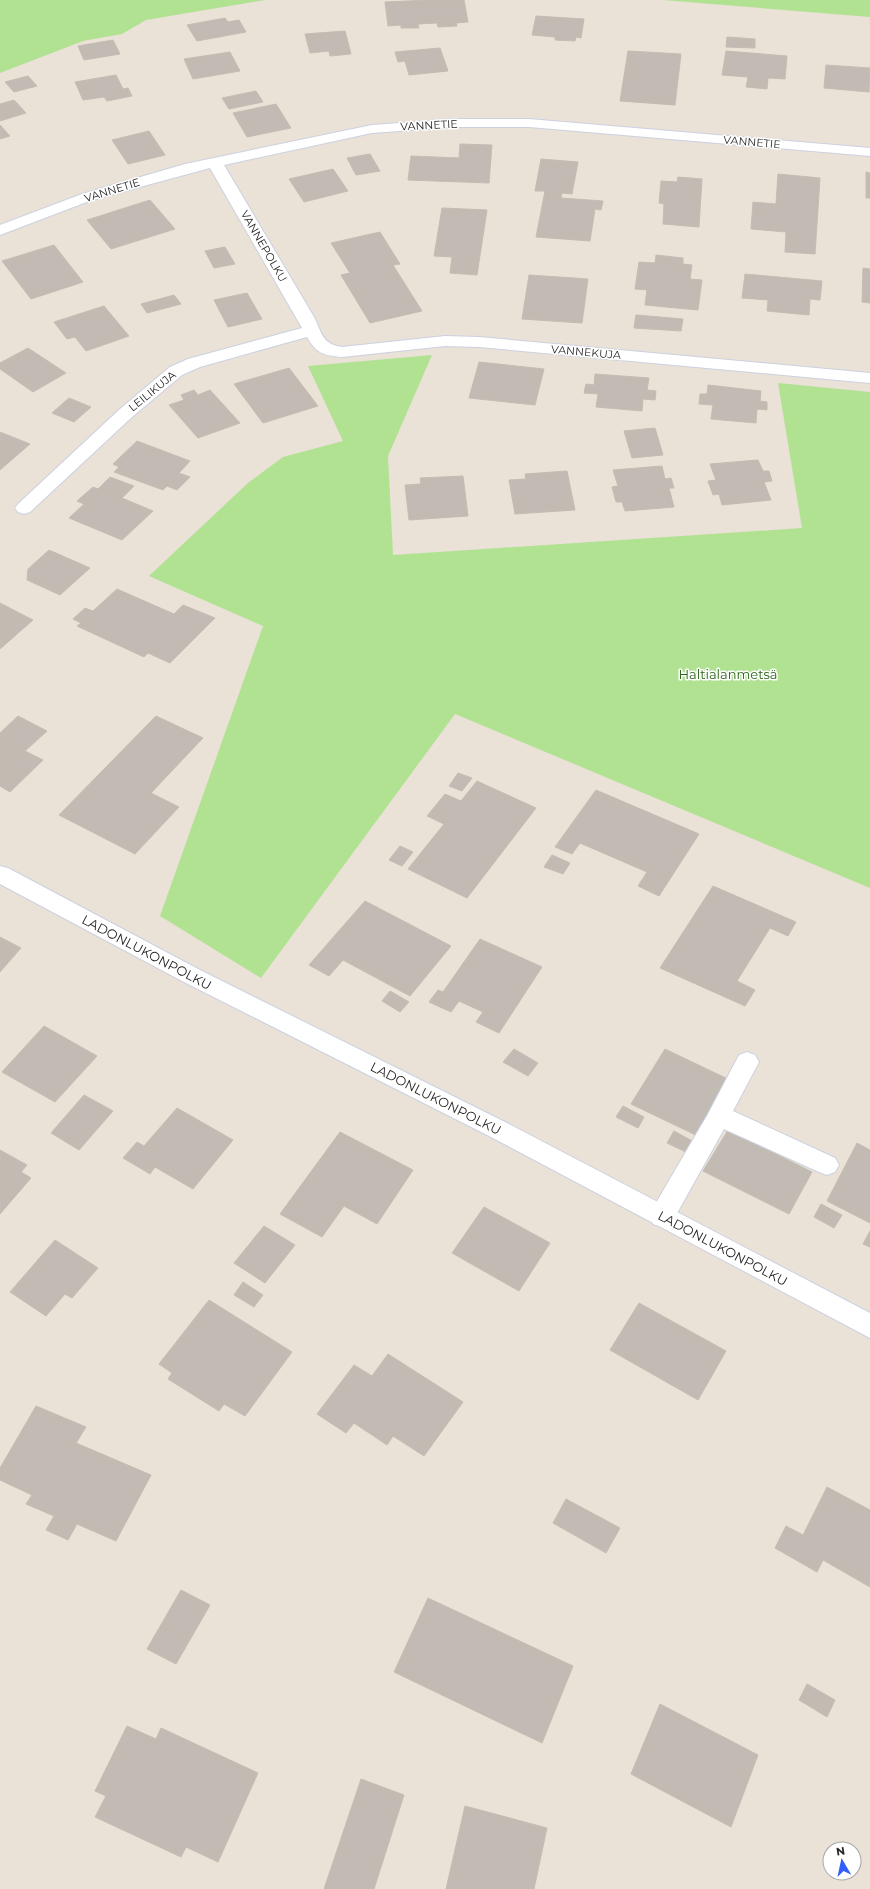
<svg xmlns="http://www.w3.org/2000/svg" width="870" height="1889" font-family="Montserrat,sans-serif">
	<rect width="100%" height="100%" fill="#eae1d7"/>
	<path fill="#b0e292" d="M 0,0 L 265,0 L 146,20 L 122,34 L 83,41 L 0,73 Z
		M 663,0 L 870,0 L 870,17 Z
		M 432,355 L 388,456 L 393,555 L 802,528 L 778,383 L 870,392 L 870,888 L 455,714 L 261,978 L 160,916 L 263,626 L 149,576 L 248,483 L 283,457 L 343,441 L 308,366 Z"/>
	<path fill="#c1bbb4" stroke="#c5bdb1" d="M 429,0 L 464,0 L 468,22 L 456,23 L 457,26 L 438,27 L 437,23 L 418,24 L 419,28 L 401,28 L 401,25 L 388,26 L 385,2 Z
		M 536,16 L 584,19 L 581,38 L 576,37 L 575,41 L 555,40 L 555,37 L 532,35 Z
		M 225,18 L 228,22 L 239,20 L 246,32 L 197,41 L 187,25 Z
		M 345,31 L 351,54 L 330,56 L 329,51 L 310,53 L 305,34 Z
		M 727,37 L 755,39 L 755,48 L 726,47 Z
		M 113,40 L 120,54 L 84,60 L 78,46 Z
		M 440,48 L 448,71 L 409,75 L 405,61 L 398,62 L 395,52 Z
		M 628,51 L 681,54 L 675,105 L 620,101 Z
		M 726,51 L 787,56 L 785,79 L 768,78 L 767,89 L 746,87 L 748,77 L 722,75 Z
		M 230,52 L 240,71 L 193,79 L 184,59 Z
		M 826,65 L 870,68 L 869,92 L 824,88 Z
		M 116,75 L 123,89 L 128,88 L 132,96 L 107,101 L 104,97 L 83,100 L 75,82 Z
		M 28,76 L 37,86 L 14,92 L 5,82 Z
		M 256,91 L 263,102 L 229,109 L 222,98 Z
		M 14,100 L 26,113 L 0,121 L 0,104 Z
		M 276,104 L 291,128 L 247,137 L 233,113 Z
		M 0,125 L 10,136 L 0,139 Z
		M 149,131 L 165,155 L 128,164 L 112,140 Z
		M 460,144 L 492,145 L 489,183 L 408,180 L 411,156 L 459,158 Z
		M 370,154 L 380,171 L 356,175 L 347,158 Z
		M 541,159 L 578,162 L 572,194 L 562,193 L 561,198 L 603,201 L 601,210 L 595,209 L 590,241 L 536,237 L 545,191 L 535,191 Z
		M 333,169 L 348,191 L 304,202 L 289,179 Z
		M 866,172 L 870,173 L 870,198 L 866,198 Z
		M 778,174 L 820,178 L 815,254 L 785,252 L 786,232 L 751,229 L 753,202 L 776,204 Z
		M 678,177 L 702,179 L 699,227 L 663,224 L 664,204 L 659,203 L 661,181 L 677,182 Z
		M 150,200 L 175,229 L 111,249 L 87,220 Z
		M 442,208 L 487,210 L 477,275 L 450,273 L 452,257 L 434,256 Z
		M 380,232 L 400,264 L 393,265 L 422,311 L 370,323 L 341,275 L 350,273 L 331,243 Z
		M 54,245 L 83,282 L 31,299 L 2,261 Z
		M 225,247 L 235,264 L 214,268 L 205,251 Z
		M 656,255 L 683,258 L 683,264 L 692,265 L 690,279 L 702,280 L 698,310 L 645,305 L 647,290 L 635,289 L 639,262 L 655,263 Z
		M 863,268 L 870,269 L 870,303 L 862,302 Z
		M 745,274 L 822,281 L 820,300 L 810,299 L 809,315 L 767,311 L 768,300 L 742,298 Z
		M 529,275 L 588,279 L 582,323 L 522,319 Z
		M 247,293 L 262,319 L 228,327 L 214,300 Z
		M 174,295 L 181,304 L 147,313 L 141,304 Z
		M 104,306 L 129,336 L 86,351 L 75,337 L 67,339 L 54,322 Z
		M 636,315 L 683,319 L 681,331 L 634,328 Z
		M 28,348 L 66,373 L 33,392 L 0,369 L 0,363 Z
		M 479,362 L 544,369 L 535,405 L 469,398 Z
		M 289,368 L 318,406 L 263,423 L 234,384 Z
		M 595,374 L 649,378 L 647,390 L 656,391 L 655,400 L 643,399 L 642,411 L 596,407 L 598,394 L 584,393 L 586,384 L 594,385 Z
		M 708,385 L 761,391 L 760,401 L 767,402 L 767,410 L 757,409 L 756,423 L 711,419 L 713,405 L 699,404 L 700,394 L 707,394 Z
		M 194,390 L 198,395 L 210,390 L 240,423 L 198,438 L 169,405 L 184,400 L 181,395 Z
		M 69,398 L 91,407 L 74,422 L 52,413 Z
		M 655,428 L 663,455 L 632,458 L 624,431 Z
		M 0,432 L 30,444 L 0,470 Z
		M 137,441 L 190,461 L 179,473 L 190,477 L 177,490 L 167,486 L 163,490 L 114,472 L 119,467 L 113,464 Z
		M 758,460 L 763,471 L 769,471 L 772,481 L 764,482 L 771,500 L 722,505 L 719,494 L 713,495 L 708,481 L 716,480 L 710,464 Z
		M 662,466 L 665,479 L 671,478 L 674,488 L 669,488 L 674,507 L 625,511 L 622,502 L 616,502 L 612,487 L 618,486 L 613,470 Z
		M 567,471 L 575,510 L 515,514 L 509,480 L 526,479 L 525,474 Z
		M 463,476 L 468,516 L 409,520 L 405,485 L 421,484 L 420,478 Z
		M 110,477 L 134,486 L 122,498 L 153,511 L 122,540 L 69,518 L 84,504 L 77,501 L 93,487 L 98,489 Z
		M 49,550 L 90,568 L 60,595 L 27,580 L 28,569 Z
		M 117,589 L 174,614 L 183,605 L 215,618 L 170,663 L 148,653 L 144,657 L 77,626 L 81,623 L 73,619 L 85,608 L 93,611 Z
		M 0,603 L 33,620 L 0,649 Z
		M 18,716 L 47,731 L 25,751 L 43,760 L 10,792 L 0,786 L 0,733 Z
		M 156,716 L 203,738 L 151,793 L 179,807 L 135,854 L 59,815 Z
		M 458,773 L 472,778 L 462,791 L 449,786 Z
		M 477,781 L 536,808 L 467,898 L 408,869 L 444,824 L 427,816 L 445,794 L 461,801 Z
		M 596,790 L 699,834 L 659,896 L 638,886 L 647,872 L 580,843 L 572,854 L 555,847 Z
		M 400,846 L 413,852 L 402,866 L 389,860 Z
		M 552,855 L 570,863 L 563,874 L 544,867 Z
		M 713,886 L 796,922 L 788,936 L 770,928 L 737,981 L 755,990 L 745,1006 L 660,968 Z
		M 365,901 L 451,946 L 410,996 L 343,960 L 329,976 L 309,965 Z
		M 0,937 L 21,948 L 0,972 Z
		M 480,939 L 542,967 L 499,1033 L 476,1022 L 483,1012 L 459,1001 L 451,1012 L 429,1002 L 438,990 L 443,992 Z
		M 390,991 L 409,1002 L 400,1012 L 382,1001 Z
		M 44,1026 L 97,1056 L 55,1102 L 2,1072 Z
		M 514,1049 L 538,1063 L 528,1076 L 503,1062 Z
		M 665,1049 L 734,1082 L 700,1137 L 631,1104 Z
		M 84,1095 L 113,1111 L 79,1150 L 51,1133 Z
		M 623,1106 L 644,1117 L 638,1128 L 616,1117 Z
		M 177,1108 L 233,1140 L 193,1189 L 155,1167 L 150,1174 L 123,1158 L 137,1142 L 144,1146 Z
		M 728,1130 L 812,1172 L 789,1214 L 703,1171 Z
		M 674,1131 L 694,1142 L 688,1153 L 667,1143 Z
		M 340,1132 L 413,1170 L 377,1224 L 344,1206 L 322,1237 L 280,1214 Z
		M 857,1143 L 870,1150 L 870,1223 L 827,1201 Z
		M 0,1150 L 27,1165 L 21,1172 L 31,1178 L 0,1214 Z
		M 821,1204 L 842,1215 L 834,1228 L 814,1217 Z
		M 484,1207 L 550,1243 L 519,1291 L 452,1253 Z
		M 264,1226 L 295,1245 L 265,1283 L 234,1263 Z
		M 870,1231 L 870,1247 L 863,1244 Z
		M 55,1240 L 98,1268 L 72,1298 L 65,1294 L 46,1316 L 10,1292 Z
		M 243,1282 L 263,1295 L 254,1307 L 234,1295 Z
		M 209,1300 L 292,1352 L 245,1416 L 224,1404 L 219,1411 L 168,1379 L 172,1373 L 159,1364 Z
		M 639,1303 L 726,1351 L 698,1400 L 610,1350 Z
		M 388,1354 L 463,1402 L 424,1456 L 393,1436 L 387,1445 L 354,1423 L 346,1433 L 317,1414 L 354,1365 L 372,1376 Z
		M 36,1406 L 86,1427 L 76,1443 L 151,1475 L 116,1541 L 77,1524 L 68,1540 L 46,1530 L 54,1516 L 26,1504 L 32,1495 L 0,1480 L 0,1468 Z
		M 827,1487 L 870,1510 L 870,1587 L 823,1560 L 817,1572 L 775,1548 L 786,1526 L 803,1535 Z
		M 566,1499 L 620,1528 L 606,1553 L 553,1523 Z
		M 181,1590 L 210,1605 L 176,1664 L 147,1649 Z
		M 428,1598 L 573,1666 L 542,1743 L 394,1672 Z
		M 807,1684 L 835,1700 L 827,1717 L 799,1700 Z
		M 660,1704 L 758,1755 L 731,1827 L 631,1774 Z
		M 127,1726 L 156,1739 L 161,1728 L 258,1773 L 218,1862 L 186,1847 L 181,1857 L 95,1817 L 106,1796 L 95,1791 Z
		M 361,1779 L 404,1795 L 374,1889 L 324,1889 Z
		M 465,1806 L 547,1828 L 534,1889 L 446,1889 Z"/>
	<g fill="none" stroke-linecap="round" stroke-linejoin="round">
		<defs>
			<path id="service" d="M 747,1052 L 755,1055 L 759,1062 L 733,1111 L 835,1158 L 839,1165 L 835,1172 L 827,1175 L 819,1172 L 724,1129 L 671,1224 L 662,1227 L 653,1224 L 650,1216 L 653,1208 L 708,1114 L 739,1055 Z"/>
			<path id="minor" d="M 453,119 L 529,119 L 870,148 L 870,156 L 529,127 L 453,127 L 372,133 L 224,165 L 314,317 C 322,333 322,344 342,347 L 445,336 L 479,337 L 870,373 L 870,383 L 479,347 L 445,346 L 342,357 C 323,355 317,354 307,337 L 200,367 L 182,375 L 132,417 L 30,512 L 24,514 L 18,512 L 15,508 L 18,504 L 120,409 L 170,367 L 188,359 L 302,328 L 210,168 L 92,200 L 0,235 L 0,225 L 82,194 L 185,164 L 372,125 Z
				M 0,866 L 8,868 L 198,969 L 507,1123 L 870,1313 L 870,1338 L 491,1137 L 182,981 L 0,884 Z"/>
		</defs>
		<use href="#service" stroke="#ccd1e0" stroke-width="2"/>
		<use href="#minor" stroke="#ccd1e0" stroke-width="2"/>
		<use href="#service" fill="#fff" fill-rule="evenodd"/>
		<use href="#minor" fill="#fff" fill-rule="evenodd"/>
	</g>
	<g text-anchor="middle" stroke-width="3" stroke-linejoin="round" paint-order="stroke">
		<g font-size="11" fill="#262626" stroke="#fff">
			<text transform="translate(429 125) rotate(-3)" y="4">VANNETIE</text>
			<text transform="translate(752 142) rotate(5)" y="4">VANNETIE</text>
			<text transform="translate(112 190) rotate(-17)" y="4">VANNETIE</text>
			<text transform="translate(264 246) rotate(60)" y="4">VANNEPOLKU</text>
			<text transform="translate(586 352) rotate(5)" y="4">VANNEKUJA</text>
			<text transform="translate(152 391) rotate(-39)" y="4">LEILIKUJA</text>
		</g>
		<g font-size="13" fill="#2a6218" stroke="#fff">
			<text x="728" y="679">Haltialanmetsä</text>
		</g>
		<g font-size="13" fill="#262626" stroke="#fff">
			<text transform="translate(147 952) rotate(28)" y="5">LADONLUKONPOLKU</text>
			<text transform="translate(436 1098) rotate(27)" y="5">LADONLUKONPOLKU</text>
			<text transform="translate(723 1248) rotate(28)" y="5">LADONLUKONPOLKU</text>
		</g>
	</g>
	<g transform="translate(842 1861) rotate(351)"><circle r="19" fill="#ffffff" stroke="#a8a8a8"/>
	<path d="M0-3L7 15L0 10L-7 15Z" fill="#325efc"/>
	<text y="-6" font-size="11" font-weight="bold" text-anchor="middle" fill="#262626">N</text>
	</g>
</svg>
